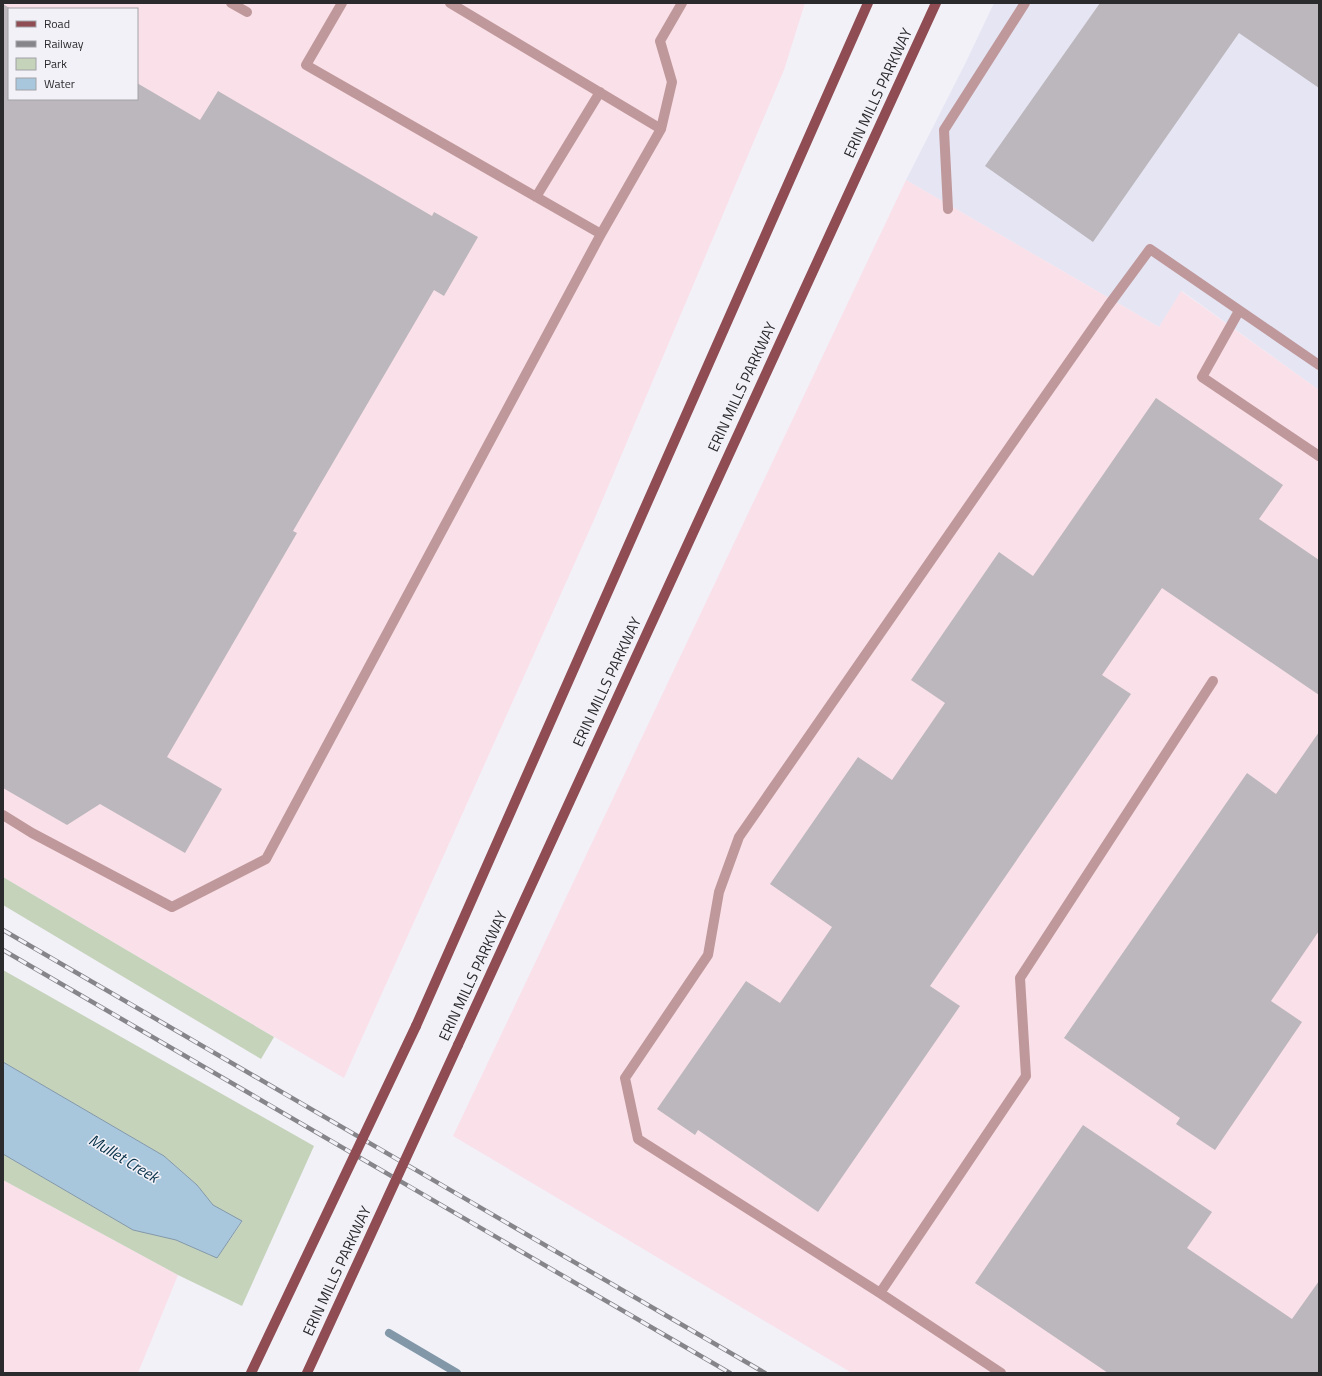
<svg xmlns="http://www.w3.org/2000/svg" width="1322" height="1376" font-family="'Titillium Web',sans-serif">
	<rect width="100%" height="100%" fill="#f2f1f8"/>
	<path fill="#e6e5f3" d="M 994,3 L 1319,3 L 1319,390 L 1182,291 L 1159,327 L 906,180 L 965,64 Z"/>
	<path fill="#fae0e9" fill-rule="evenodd" d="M 3,3 L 805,3 L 784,70 L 594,520 L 344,1078 L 3,877 ZM 9,9 L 137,9 L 137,99 L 9,99 Z
		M 906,180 L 1159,327 L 1181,291 L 1319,390 L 1319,1373 L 852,1373 L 453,1136 Z
		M 3,1180 L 178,1275 L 138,1373 L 3,1373 Z"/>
	<path fill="#c6d3bb" d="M 3,877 L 274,1037 L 261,1059 L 3,905 Z
		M 3,970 L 314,1146 L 242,1306 L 178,1275 L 3,1180 L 3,1154 L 133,1230 L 176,1240 L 217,1258 L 242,1222 L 213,1205 L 197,1185 L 164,1156 L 3,1062 Z"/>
	<path fill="#a8c7dd" stroke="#8298a8" d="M 3,1062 L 164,1156 L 197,1185 L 213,1205 L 242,1221 L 217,1258 L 176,1240 L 133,1230 L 3,1154 Z"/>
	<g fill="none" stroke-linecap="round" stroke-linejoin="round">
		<path stroke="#8298a8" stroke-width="8" d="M 389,1333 L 457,1373"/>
	</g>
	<path fill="#bcb7bc" d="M 1100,3 L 1319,3 L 1319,88 L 1239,33 L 1093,242 L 985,166 Z
		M 3,4 L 11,9 L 9,9 L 9,99 L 137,99 L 137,83 L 200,120 L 218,91 L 432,216 L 434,212 L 478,237 L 444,296 L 434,290 L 293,531 L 297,533 L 167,757 L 222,789 L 185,853 L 100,804 L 67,825 L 3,788 Z
		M 1156,398 L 1283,485 L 1259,519 L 1319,560 L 1319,695 L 1162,588 L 1102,675 L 1131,694 L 930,986 L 960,1006 L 818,1212 L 698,1130 L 695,1135 L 657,1109 L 746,981 L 780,1003 L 832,927 L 770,884 L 858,757 L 892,780 L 945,703 L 911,680 L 999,552 L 1033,576 Z
		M 1319,732 L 1319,931 L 1271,1001 L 1302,1022 L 1215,1150 L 1176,1124 L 1180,1118 L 1064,1038 L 1247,773 L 1276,794 Z
		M 1083,1125 L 1212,1212 L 1187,1248 L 1292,1319 L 1319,1281 L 1319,1373 L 1108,1373 L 975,1283 Z"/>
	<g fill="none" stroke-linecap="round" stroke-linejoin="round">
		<path stroke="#bf989b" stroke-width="10" d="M 231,3 L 247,12
			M 342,3 L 306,65 L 601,234
			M 450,3 L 661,129 L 672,82 L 660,41 L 682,3
			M 536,197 L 600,92
			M 948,209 L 944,130 L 1025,3
			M 1239,311 L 1202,377 L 1319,456
			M 3,815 L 32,833 L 172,907 L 266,859 L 601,234 L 661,129
			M 880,1293 L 1026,1076 L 1020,978 L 1213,681
			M 1001,1373 L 880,1293 L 638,1139 L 625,1078 L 708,955 L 719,892 L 739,837 L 1022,429 L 1108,306 L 1150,249 L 1319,365"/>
		<path stroke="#8f4c53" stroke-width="10" d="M 416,1026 L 868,3
			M 458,1045 L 936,3"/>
		<defs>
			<path id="rail" d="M 3,930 L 765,1373
				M 3,950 L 730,1373"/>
		</defs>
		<use href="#rail" stroke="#86868a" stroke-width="4.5"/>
		<use href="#rail" stroke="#f2f1f8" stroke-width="3" stroke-dasharray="9" stroke-linecap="butt"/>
		<path stroke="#8f4c53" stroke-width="10" d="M 251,1373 L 416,1026
			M 307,1373 L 458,1045"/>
	</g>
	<g text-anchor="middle" stroke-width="3" stroke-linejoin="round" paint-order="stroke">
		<g font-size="15" fill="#2b2b2d" stroke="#f2f1f8">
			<text transform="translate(878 93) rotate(-65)" y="5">ERIN MILLS PARKWAY</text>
			<text transform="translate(742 387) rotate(-65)" y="5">ERIN MILLS PARKWAY</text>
			<text transform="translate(607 682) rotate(-65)" y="5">ERIN MILLS PARKWAY</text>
			<text transform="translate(473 976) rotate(-65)" y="5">ERIN MILLS PARKWAY</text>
			<text transform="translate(337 1271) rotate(-65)" y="5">ERIN MILLS PARKWAY</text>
		</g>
		<g font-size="16" font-style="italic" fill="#073148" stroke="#f2f1f8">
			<text transform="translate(124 1158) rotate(31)" y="6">Mullet Creek</text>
		</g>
	</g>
	<rect width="1322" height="1376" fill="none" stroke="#2b2b2d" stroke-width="8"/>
	<rect x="8" y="8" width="130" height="92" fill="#f2f1f8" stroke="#a2a2a7"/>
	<rect x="16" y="21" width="20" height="6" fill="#8f4c53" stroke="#a2a2a7"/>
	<text x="44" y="28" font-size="12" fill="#2b2b2d">Road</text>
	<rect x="16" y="41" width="20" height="6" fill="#86868a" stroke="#a2a2a7"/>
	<text x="44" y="48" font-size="12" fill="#2b2b2d">Railway</text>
	<rect x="16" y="58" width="20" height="12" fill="#c6d3bb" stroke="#a2a2a7"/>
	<text x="44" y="68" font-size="12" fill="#2b2b2d">Park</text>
	<rect x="16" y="78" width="20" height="12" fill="#a8c7dd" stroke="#a2a2a7"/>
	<text x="44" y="88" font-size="12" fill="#2b2b2d">Water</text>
</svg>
